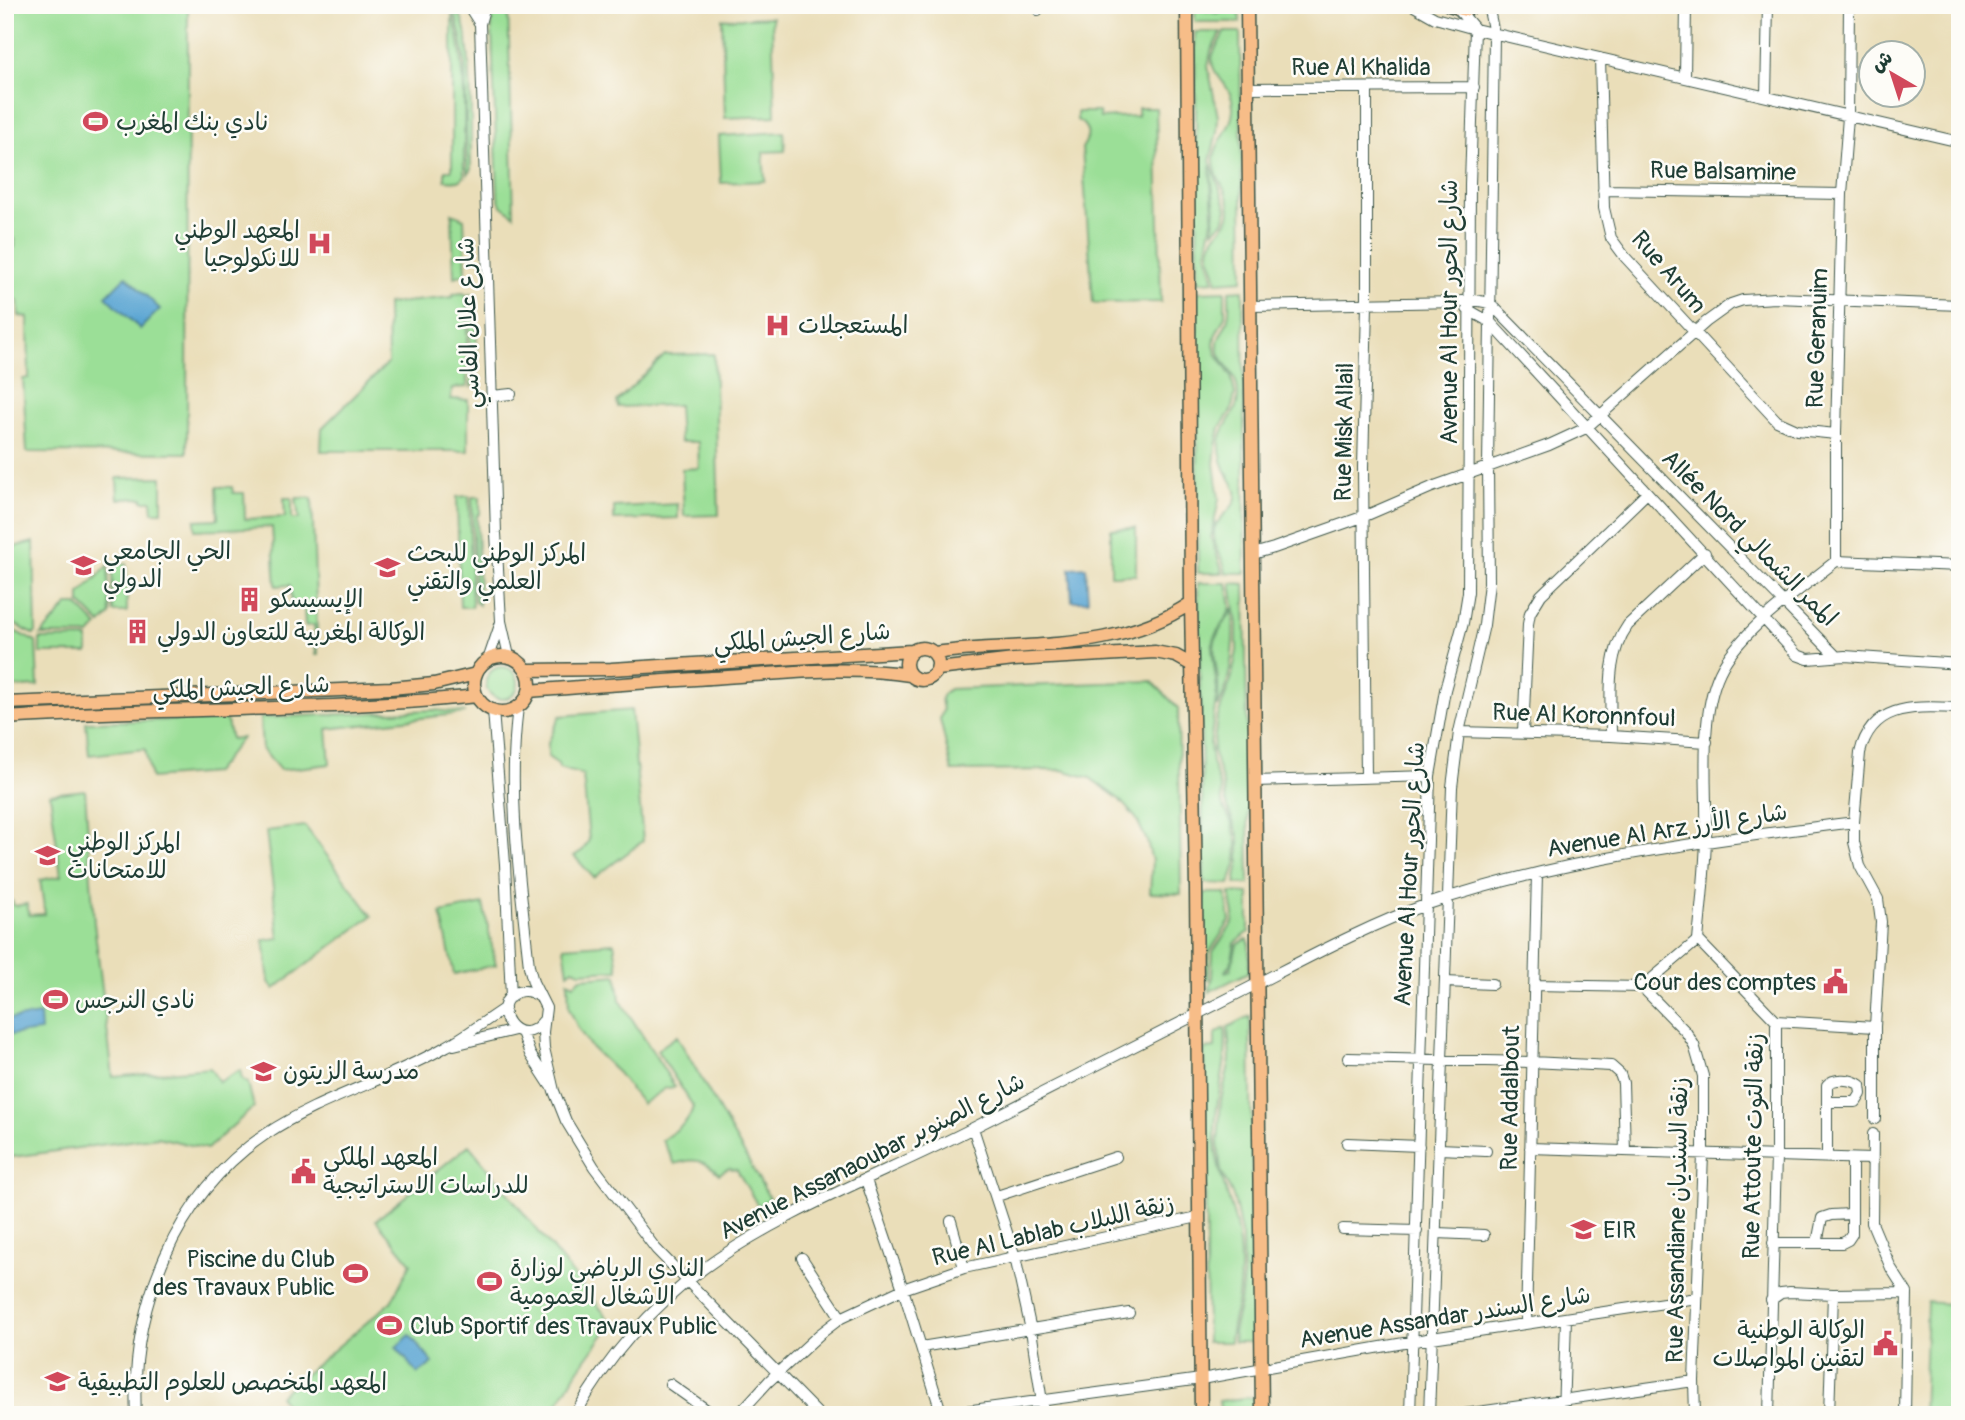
<svg xmlns="http://www.w3.org/2000/svg" width="1965" height="1420" font-family="Pangolin,'Playpen Sans Arabic',sans-serif">
	<rect width="100%" height="100%" fill="#fdfcf7"/>
	<filter id="ink" filterUnits="userSpaceOnUse"><feTurbulence type="fractalNoise" baseFrequency=".0143" numOctaves="2"/><feDisplacementMap in="SourceGraphic" scale="14" xChannelSelector="R" yChannelSelector="G"/><feConvolveMatrix kernelMatrix="1 2 1 2 8 2 1 2 1" color-interpolation-filters="sRGB"/></filter>
	<filter id="wash" filterUnits="userSpaceOnUse"><feTurbulence type="fractalNoise" baseFrequency=".00686" numOctaves="4" result="noise"/><feDisplacementMap in="SourceGraphic" scale="28" xChannelSelector="R" yChannelSelector="G"/><feGaussianBlur stdDeviation="1.57" result="paint"/><feColorMatrix in="noise" values="0 0 0 0 0 0 0 0 0 0 0 0 0 0 0 0 0 1.4 0 .05"/><feComposite in="paint" operator="in"/></filter>
	<g filter="url(#wash)">
		<rect width="100%" height="100%" fill="#eadeb9"/>
		<path fill="#9bdf97" stroke="#5d8e66" stroke-width="2" d="M 5,5 L 188,5 L 187,453 L 27,452 L 23,379 L 29,378 L 28,317 L 19,316 L 18,300 L 14,300 L 5,262 L 5,247 L 15,247 L 15,239 L 5,238 Z
			M 453,5 C 476,19 470,140 471,169 L 467,175 L 465,63 L 461,38 Z
			M 491,5 L 508,5 L 514,215 L 501,205 L 498,197 Z
			M 1197,8 L 1216,13 L 1239,8 L 1240,22 L 1195,22 L 1195,9 Z
			M 452,14 C 469,65 463,124 464,177 L 459,181 L 445,180 L 445,170 L 452,170 Z
			M 772,17 L 775,116 L 725,118 L 722,19 Z
			M 1195,32 L 1221,32 L 1211,51 L 1208,66 L 1218,117 L 1217,132 L 1210,161 L 1227,209 L 1223,222 L 1213,231 L 1215,209 L 1210,165 L 1213,215 L 1206,253 L 1214,281 L 1198,282 Z
			M 1224,32 L 1240,32 L 1243,280 L 1217,282 C 1216,269 1207,259 1210,246 C 1214,231 1231,226 1230,209 C 1229,191 1213,177 1214,158 C 1216,139 1233,129 1233,109 C 1234,86 1212,76 1212,61 C 1211,51 1221,42 1224,32 Z
			M 1138,108 L 1156,108 L 1161,302 L 1093,303 L 1082,148 C 1090,137 1090,127 1077,120 L 1077,112 L 1099,112 L 1100,118 L 1138,116 Z
			M 784,132 L 785,151 L 763,152 L 765,181 L 721,183 L 719,136 Z
			M 452,213 L 464,219 L 466,274 L 454,277 Z
			M 1243,290 L 1245,573 L 1226,573 C 1224,557 1210,544 1215,527 C 1220,514 1239,508 1236,491 C 1235,486 1231,481 1229,477 C 1223,466 1219,453 1220,441 C 1222,424 1238,414 1238,397 C 1239,371 1221,367 1218,348 C 1216,337 1226,329 1228,318 C 1230,309 1229,300 1229,291 Z
			M 1225,291 L 1225,316 L 1215,336 L 1214,344 L 1216,353 L 1231,376 L 1235,394 L 1231,411 L 1220,427 L 1216,446 L 1214,464 L 1219,499 L 1211,538 L 1223,573 L 1198,573 L 1197,292 Z
			M 463,293 L 467,295 L 467,387 L 452,388 L 451,399 L 468,400 L 468,451 L 321,451 L 322,428 L 388,363 L 387,304 L 453,297 L 453,294 Z
			M 471,293 L 476,297 L 477,382 L 471,387 L 469,295 Z
			M 714,354 L 719,515 L 684,516 L 682,469 L 699,468 L 698,442 L 680,442 L 678,405 L 618,407 L 617,401 L 665,355 Z
			M 162,477 L 162,512 L 153,512 L 152,501 L 143,501 L 143,498 L 118,499 L 117,478 Z
			M 217,487 L 232,487 L 233,493 L 244,493 L 245,519 L 285,517 L 284,498 L 292,498 L 292,519 L 299,519 L 296,498 L 312,498 L 318,655 L 316,655 L 314,625 L 305,626 L 304,606 L 292,606 L 290,585 L 276,586 L 272,527 L 195,530 L 195,520 L 218,519 Z
			M 469,496 L 472,607 L 460,607 L 457,497 Z
			M 472,497 L 480,497 L 480,514 L 477,515 L 479,605 L 475,602 Z
			M 678,504 L 678,518 L 614,520 L 614,507 Z
			M 1136,528 L 1136,575 L 1111,575 L 1111,529 Z
			M 34,542 L 36,632 L 34,635 L 5,619 L 5,549 Z
			M 112,564 L 126,564 L 127,612 L 113,612 Z
			M 108,566 L 110,615 L 101,624 L 80,603 L 80,594 Z
			M 1198,583 L 1227,583 L 1231,607 L 1226,619 L 1215,635 L 1212,648 L 1217,690 L 1210,745 L 1212,762 L 1221,790 L 1222,804 L 1231,821 L 1237,842 L 1236,864 L 1230,884 L 1204,883 Z
			M 1231,583 L 1245,584 L 1249,884 L 1235,884 L 1239,863 L 1239,837 L 1226,803 L 1223,784 L 1213,750 L 1217,719 L 1232,677 L 1237,651 L 1237,624 Z
			M 68,605 L 77,605 L 98,626 L 90,635 L 41,635 Z
			M 1233,608 C 1234,642 1233,677 1218,707 C 1218,699 1219,689 1218,680 C 1217,666 1212,655 1215,641 C 1218,630 1229,617 1233,608 Z
			M 5,626 L 36,642 L 38,686 L 5,688 Z
			M 88,638 L 88,653 L 40,653 L 40,639 Z
			M486 683a16 16 0 1 1 32 0a16 16 0 1 1-32 0Z
			M 1152,681 L 1178,708 L 1181,894 L 1150,893 L 1152,861 L 1147,841 L 1136,818 L 1119,799 L 1090,778 L 1062,770 L 952,771 L 940,719 L 943,710 L 941,699 L 943,694 L 949,689 Z
			M 433,710 L 465,713 L 327,729 L 330,764 L 280,770 L 262,749 L 260,718 Z
			M 631,710 L 643,841 L 594,878 L 574,856 L 583,850 L 589,840 L 583,775 L 559,768 L 558,764 L 548,757 L 548,743 L 560,716 Z
			M 224,719 L 227,722 L 231,739 L 242,738 L 214,773 L 151,778 L 145,749 L 89,755 L 86,722 Z
			M 85,790 L 94,923 L 113,1077 L 210,1068 L 219,1082 L 240,1070 L 242,1079 L 248,1083 L 254,1107 L 207,1149 L 158,1137 L 5,1158 L 5,897 L 12,901 L 14,906 L 27,904 L 29,915 L 45,914 L 40,880 L 61,876 L 50,794 Z
			M 305,826 L 372,916 L 274,989 L 269,982 L 264,940 L 279,938 L 266,831 Z
			M 1204,893 L 1226,893 L 1230,921 L 1209,953 L 1209,978 L 1207,980 L 1205,978 Z
			M 1230,893 L 1249,894 L 1249,932 L 1235,943 L 1231,964 L 1225,971 L 1226,972 L 1231,969 L 1237,945 L 1247,939 L 1249,941 L 1249,972 L 1209,992 L 1212,979 L 1213,952 L 1233,923 L 1234,915 Z
			M 483,904 L 496,965 L 454,974 L 441,913 Z
			M 614,943 L 618,970 L 580,972 L 573,969 L 568,973 L 564,947 Z
			M 617,975 L 620,1000 L 675,1087 L 666,1088 L 642,1104 L 618,1073 L 590,1046 L 578,1028 L 569,1008 L 568,981 L 574,984 L 581,978 Z
			M 1250,1016 L 1254,1342 L 1234,1342 L 1233,1332 L 1240,1303 L 1243,1277 L 1242,1237 L 1234,1198 L 1221,1171 L 1218,1142 L 1221,1100 L 1230,1060 L 1228,1027 Z
			M 1225,1028 C 1229,1068 1214,1097 1215,1135 C 1215,1176 1236,1205 1239,1245 C 1241,1265 1240,1285 1237,1305 C 1234,1317 1230,1329 1230,1342 L 1207,1342 L 1204,1049 L 1215,1048 L 1215,1034 Z
			M 677,1036 L 770,1199 L 758,1206 L 737,1170 L 729,1168 L 719,1174 C 705,1160 694,1157 675,1164 L 662,1140 C 675,1131 690,1123 693,1106 L 657,1050 Z
			M 469,1145 L 612,1323 L 579,1369 L 551,1415 L 295,1415 L 279,1396 L 391,1302 L 411,1263 L 376,1220 Z
			M 1927,1302 L 1960,1305 L 1960,1415 L 1923,1415 Z
			M 1254,1397 L 1254,1415 L 1221,1415 L 1219,1401 Z"/>
		<path fill="#5ba6d3" stroke="#3d7284" stroke-width="2" d="M 126,276 L 160,309 L 140,329 L 106,296 Z
			M 1086,567 L 1088,601 L 1072,601 L 1070,568 Z
			M 40,1015 L 41,1031 L 10,1035 L 8,1019 Z
			M 410,1335 L 433,1363 L 418,1374 L 396,1347 Z"/>
	</g>
	<g filter="url(#ink)">
		<g fill="none" stroke-linecap="round" stroke-linejoin="round">
			<defs>
				<path id="minor" d="M 468,5 L 480,24
					M 485,5 L 480,24 L 496,533 L 501,621 L 509,656
					M 1412,5 L 1435,18 L 1475,29 L 1960,142
					M 1038,10 L 1039,5
					M 1600,58 L 1604,208 L 1611,238 L 1625,257 L 1777,421 L 1797,430 L 1836,434
					M 1685,77 L 1686,5
					M 1248,88 L 1474,87
					M 1766,96 L 1768,5
					M 1603,190 L 1842,194
					M 1250,306 L 1458,302 L 1469,299 L 1490,303 L 1837,657
					M 1467,309 L 1490,322 L 1797,655 L 1808,659 L 1845,656 L 1960,664
					M 492,396 L 511,394
					M 1253,554 L 1274,548 L 1365,516 L 1432,487 L 1549,445 L 1586,428 L 1706,322 L 1731,304 L 1743,300 L 1776,298 L 1960,305
					M 1836,561 L 1836,434 L 1842,194 L 1848,117 L 1849,5
					M 488,660 L 501,622
					M 518,707 C 507,793 520,881 529,966 L 533,982 L 546,1008 L 543,1032 L 544,1048 L 554,1091 L 566,1121 L 594,1167 L 656,1249 L 819,1415
					M 493,710 L 505,864 L 511,997
					M 1459,732 L 1611,736 L 1707,742
					M 1523,733 L 1528,624 L 1530,613 L 1541,595 L 1647,493
					M 1611,736 C 1611,698 1605,657 1628,625 L 1705,553
					M 1366,777 L 1363,467 L 1367,305 L 1367,88
					M 1255,781 L 1430,776
					M 1698,940 C 1701,907 1705,873 1706,839 C 1708,787 1697,712 1723,666 C 1745,627 1801,589 1836,561 L 1960,566
					M 1698,940 L 1776,1021 L 1776,1156 L 1769,1415
					M 1445,982 L 1492,984
					M 1534,985 L 1642,987 L 1686,1032 L 1694,1045 L 1703,1076 L 1703,1155 L 1694,1381 L 1695,1415
					M 1642,987 L 1698,940
					M 540,997 C 533,992 526,989 518,992 C 485,1004 519,1054 543,1021
					M 1776,1021 L 1875,1027
					M 522,1032 L 530,1054 L 550,1085
					M 454,1045 L 515,1030
					M 1348,1058 L 1532,1062 L 1611,1066 L 1620,1074 L 1623,1083 L 1625,1151
					M 1875,1119 L 1875,1027 L 1881,922 L 1878,899 L 1860,866 L 1854,842 L 1854,822 L 1860,753 C 1872,701 1918,707 1960,708
					M 973,1128 L 1015,1257 L 1031,1330 L 1044,1415
					M 1873,1134 L 1872,1223 L 1891,1268 L 1907,1293 L 1905,1415
					M 1347,1143 L 1419,1146
					M 1530,1148 L 1871,1159
					M 1439,1149 L 1486,1151
					M 1827,1158 L 1827,1085 C 1834,1077 1852,1079 1860,1085 L 1861,1094 L 1856,1102 L 1829,1102
					M 866,1180 L 903,1289 L 942,1415
					M 997,1196 L 1116,1157
					M 951,1221 L 964,1268
					M 1343,1229 L 1417,1231
					M 1437,1233 L 1484,1235
					M 1773,1243 L 1842,1243 L 1848,1240 L 1852,1234 L 1852,1159
					M 1817,1243 L 1822,1218 L 1831,1215 L 1851,1214
					M 802,1258 L 841,1318
					M 1771,1300 L 1781,1293 L 1790,1292 L 1833,1294 L 1907,1293
					M 1526,1324 L 1537,873
					M 921,1347 L 1129,1313
					M 670,1384 L 714,1415
					M 136,1415 C 130,1308 175,1195 266,1134 C 322,1097 389,1080 447,1046 C 467,1035 485,1021 505,1008
					M 575,1415 C 607,1358 651,1308 703,1269 C 785,1209 884,1174 973,1128 C 1059,1084 1145,1041 1231,997 C 1295,965 1360,928 1428,904 C 1566,857 1710,841 1854,822
					M 738,1415 L 769,1381 L 820,1334 L 841,1318 L 903,1289 L 964,1268 L 1198,1217
					M 935,1415 L 1201,1379 L 1432,1338 L 1697,1298
					M 1410,1415 L 1430,776 L 1445,690 L 1463,623 L 1468,592 L 1470,184 L 1475,29 L 1458,9
					M 1429,1415 L 1452,787 L 1459,732 L 1484,625 L 1489,583 L 1488,466 L 1494,34 L 1488,5
					M 1457,1415 L 1694,1381
					M 1563,1415 L 1566,1318
					M 1829,1415 L 1833,1294"/>
				<path id="major" d="M 1187,5 L 1191,603 L 1196,888 L 1201,1415
					M 1247,5 L 1262,1415
					M 1449,5 L 1465,10 L 1478,5
					M906 664a16 16 0 1 1 32 0a16 16 0 1 1-32 0Z
					M 934,653 C 1022,641 1114,655 1191,603
					M474 684a28 28 0 1 1 56 0a28 28 0 1 1-56 0Z
					M 938,669 L 1014,660 L 1155,652 L 1176,656 L 1192,665
					M 527,670 L 611,669 L 912,651
					M 529,691 C 590,686 651,682 711,678 C 777,674 845,665 910,675
					M 5,703 L 391,688 L 434,684 L 476,674
					M 5,718 C 162,707 320,712 477,696"/>
			</defs>
			<use href="#minor" stroke="#3d5548" stroke-width="12"/>
			<use href="#major" stroke="#3d5548" stroke-width="15"/>
			<use href="#minor" stroke="#fff" stroke-width="10"/>
			<use href="#major" stroke="#f7bd88" stroke-width="12"/>
		</g>
	</g>
	<defs>
		<symbol id="stadium-bare" viewBox="-9 -9 18 18"><path d="M0-5a6.5 5 0 1 0 0 10a6.5 5 0 1 0 0-10ZM-3.5-1.8h7v3.6h-7Z" fill="#d1495b" stroke="#fdfcf7" stroke-width="2.5" paint-order="stroke"/></symbol>
		<symbol id="hospital-bare" viewBox="-9 -9 18 18"><path d="M-5-5h3v3.5h4V-5h3V5h-3V1.5h-4V5h-3Z" fill="#d1495b" stroke="#fdfcf7" stroke-width="2.5" paint-order="stroke"/></symbol>
		<symbol id="university-bare" viewBox="-9 -9 18 18"><path d="M0-5L7-2L0 1L-7-2ZM-4 1L0 2.5L4 1V4Q0 6-4 4Z" fill="#d1495b" stroke="#fdfcf7" stroke-width="2.5" paint-order="stroke"/></symbol>
		<symbol id="building-bare" viewBox="-9 -9 18 18"><path d="M-4-6H4V6H1V3H-1V6H-4ZM-2.5-4.3h1.7v1.8h-1.7ZM.8-4.3h1.7v1.8H.8ZM-2.5-1h1.7V.8h-1.7ZM.8-1h1.7V.8H.8Z" fill="#d1495b" stroke="#fdfcf7" stroke-width="2.5" paint-order="stroke"/></symbol>
		<symbol id="civic-bare" viewBox="-9 -9 18 18"><path d="M-.6-6.5H3V-4.5H.6V-3L4-1V1h2V6H-6V1h2V-1L-.6-3ZM-1.2 2.5V6h2.4V2.5Z" fill="#d1495b" stroke="#fdfcf7" stroke-width="2.5" paint-order="stroke"/></symbol>
		<symbol id="school-bare" viewBox="-9 -9 18 18"><path d="M0-5L7-2L0 1L-7-2ZM-4 1L0 2.5L4 1V4Q0 6-4 4Z" fill="#d1495b" stroke="#fdfcf7" stroke-width="2.5" paint-order="stroke"/></symbol>
	</defs>
	<g fill-rule="evenodd">
		<use href="#stadium-bare" x="78" y="104" width="35" height="35"/>
		<use href="#hospital-bare" x="302" y="226" width="35" height="35"/>
		<use href="#hospital-bare" x="760" y="308" width="35" height="35"/>
		<use href="#university-bare" x="66" y="548" width="35" height="35"/>
		<use href="#university-bare" x="370" y="550" width="35" height="35"/>
		<use href="#building-bare" x="232" y="582" width="35" height="35"/>
		<use href="#building-bare" x="120" y="614" width="35" height="35"/>
		<use href="#university-bare" x="30" y="838" width="35" height="35"/>
		<use href="#civic-bare" x="1818" y="964" width="35" height="35"/>
		<use href="#stadium-bare" x="38" y="982" width="35" height="35"/>
		<use href="#school-bare" x="246" y="1054" width="35" height="35"/>
		<use href="#civic-bare" x="286" y="1154" width="35" height="35"/>
		<use href="#school-bare" x="1566" y="1212" width="35" height="35"/>
		<use href="#stadium-bare" x="338" y="1256" width="35" height="35"/>
		<use href="#stadium-bare" x="472" y="1264" width="35" height="35"/>
		<use href="#stadium-bare" x="372" y="1308" width="35" height="35"/>
		<use href="#civic-bare" x="1868" y="1326" width="35" height="35"/>
		<use href="#university-bare" x="40" y="1364" width="35" height="35"/>
	</g>
	<g text-anchor="middle" stroke-width="5" stroke-linejoin="round" paint-order="stroke">
		<g font-size="24" fill="#1f3d34" stroke="#fdfcf7">
			<text x="1361" y="75">Rue Al Khalida</text>
			<text transform="translate(1723 171) rotate(1)" y="8">Rue Balsamine</text>
			<text transform="translate(1669 272) rotate(49)" y="8">Rue Arum</text>
			<text transform="translate(1449 312) rotate(-90)" y="8">Avenue Al Hour شارع الحور</text>
			<text transform="translate(468 323) rotate(-92)" y="8">شارع علال الفاسي</text>
			<text transform="translate(1817 338) rotate(-88)" y="8">Rue Geranuim</text>
			<text transform="translate(1344 432) rotate(-89)" y="8">Rue Misk Allail</text>
			<text transform="translate(1750 538) rotate(45)" y="8">Allée Nord الممر الشمالي</text>
			<text transform="translate(802 637) rotate(-4)" y="8">شارع الجيش الملكي</text>
			<text transform="translate(241 687) rotate(-2)" y="8">شارع الجيش الملكي</text>
			<text transform="translate(1584 715) rotate(2)" y="8">Rue Al Koronnfoul</text>
			<text transform="translate(1667 830) rotate(-9)" y="8">Avenue Al Arz شارع الأرز</text>
			<text transform="translate(1409 874) rotate(-87)" y="8">Avenue Al Hour شارع الحور</text>
			<text transform="translate(1510 1098) rotate(-89)" y="8">Rue Addalbout</text>
			<text transform="translate(1753 1146) rotate(-89)" y="8">Rue Attoute زنقة التوت</text>
			<text transform="translate(872 1156) rotate(-27)" y="8">Avenue Assanaoubar شارع الصنوبر</text>
			<text transform="translate(1677 1220) rotate(-89)" y="8">Rue Assandiane زنقة السنديان</text>
			<text transform="translate(1053 1230) rotate(-13)" y="8">Rue Al Lablab زنقة اللبلاب</text>
			<text transform="translate(1445 1317) rotate(-9)" y="8">Avenue Assandar شارع السندر</text>
		</g>
		<g font-size="24" fill="#1f3d34" stroke="#fdfcf7" text-anchor="start">
			<text x="116" y="130">نادي بنك المغرب</text>
			<text x="300" y="238" text-anchor="end">المعهد الوطني<tspan x="300" dy="28">للانكولوجيا</tspan></text>
			<text x="798" y="333">المستعجلات</text>
			<text x="103" y="559">الحي الجامعي<tspan x="103" dy="28">الدولي</tspan></text>
			<text x="407" y="561">المركز الوطني للبحث<tspan x="407" dy="28">العلمي والتقني</tspan></text>
			<text x="270" y="607">اﻹيسيسكو</text>
			<text x="157" y="640">الوكالة المغربية للتعاون الدولي</text>
			<text x="67" y="850">المركز الوطني<tspan x="67" dy="28">للامتحانات</tspan></text>
			<text x="1816" y="990" text-anchor="end">Cour des comptes</text>
			<text x="75" y="1008">نادي النرجس</text>
			<text x="283" y="1079">مدرسة الزيتون</text>
			<text x="323" y="1165">المعهد الملكي<tspan x="323" dy="28">للدراسات الاستراتيجية</tspan></text>
			<text x="1603" y="1238">EIR</text>
			<text x="335" y="1267" text-anchor="end">Piscine du Club<tspan x="335" dy="28">des Travaux Public</tspan></text>
			<text x="510" y="1276">النادي الرياضي لوزارة<tspan x="510" dy="28">الاشغال العمومية</tspan></text>
			<text x="410" y="1334">Club Sportif des Travaux Public</text>
			<text x="1865" y="1338" text-anchor="end">الوكالة الوطنية<tspan x="1865" dy="28">لتقنين المواصلات</tspan></text>
			<text x="78" y="1390">المعهد المتخصص للعلوم التطبيقية</text>
		</g>
	</g>
	<rect width="1965" height="1420" fill="none" stroke="#fdfcf7" stroke-width="28"/>
	<g transform="translate(1892 74) rotate(321)"><circle r="33" fill="#fdfcf7" stroke="#a4b0a9" stroke-width="2"/>
	<path d="M0-5L12 26L0 18L-12 26Z" fill="#d1495b"/>
	<text y="-10" font-size="19" font-weight="bold" text-anchor="middle" fill="#1f3d34">ش</text>
	</g>
</svg>
